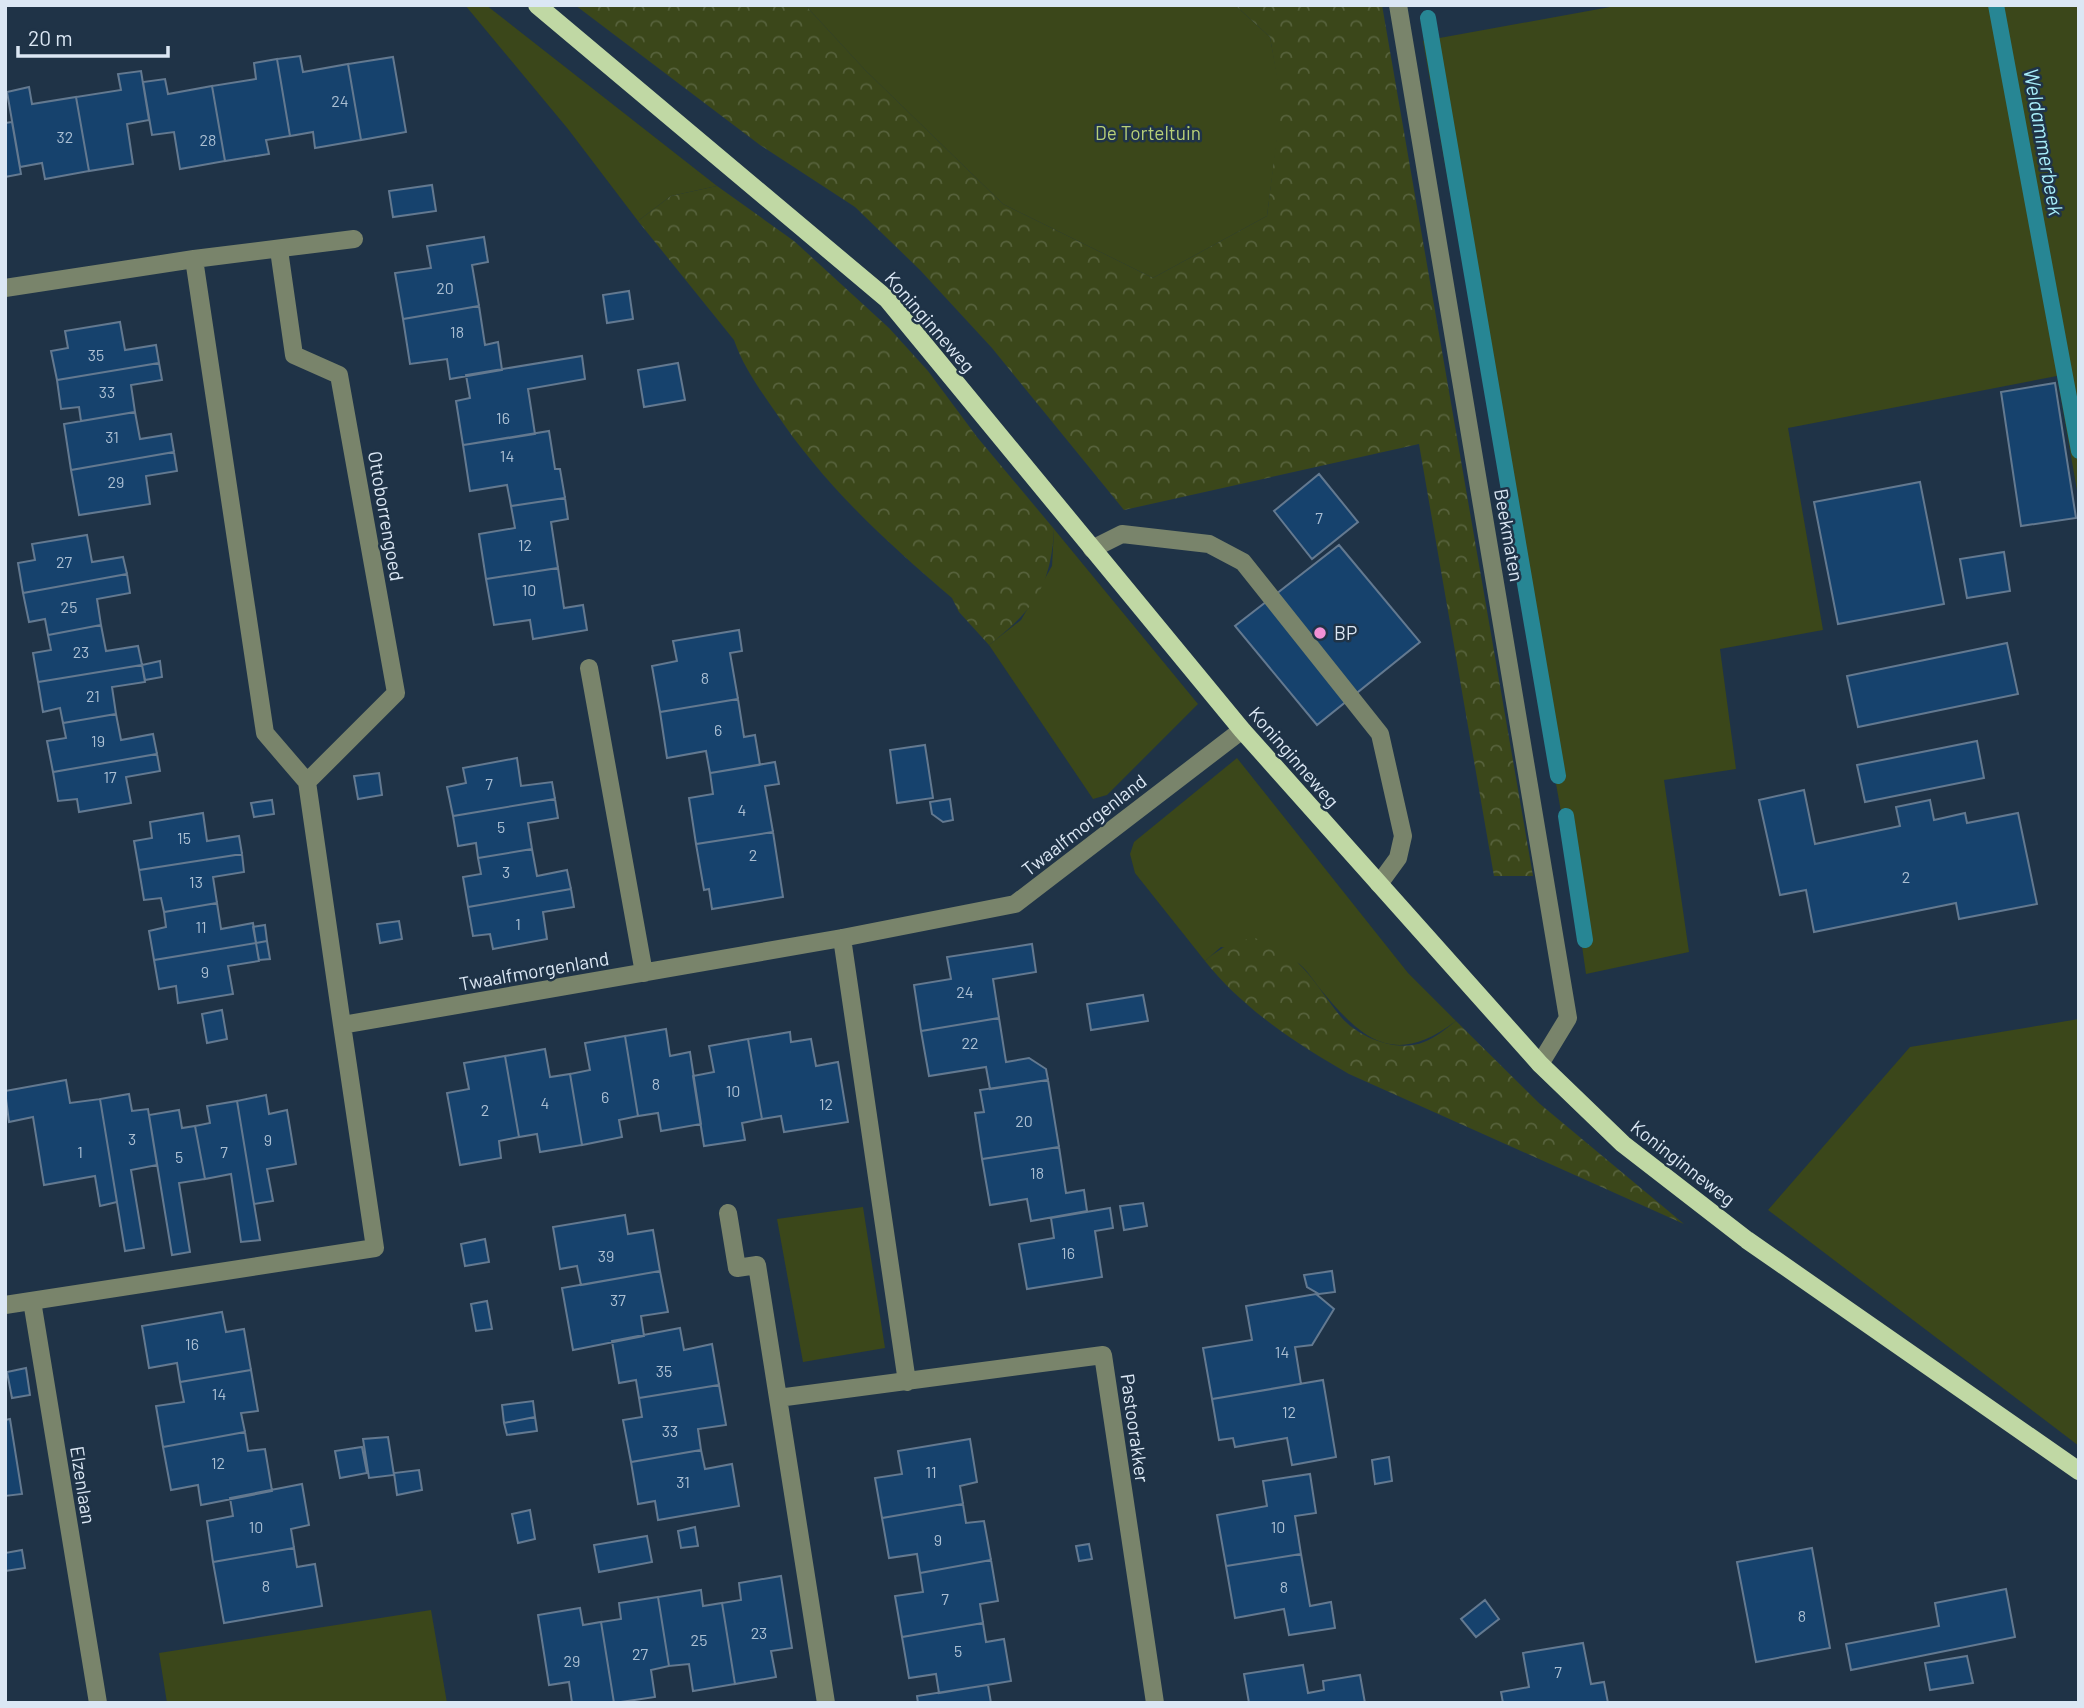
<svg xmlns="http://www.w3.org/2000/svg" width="2084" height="1708" font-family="Barlow,sans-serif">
	<defs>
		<pattern id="forest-crowns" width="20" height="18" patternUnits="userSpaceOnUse" patternTransform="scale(1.75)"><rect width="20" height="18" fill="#3b471a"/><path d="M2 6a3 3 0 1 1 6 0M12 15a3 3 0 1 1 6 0" fill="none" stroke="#57623c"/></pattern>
	</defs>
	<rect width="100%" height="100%" fill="#1f3347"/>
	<path fill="#3b471a" d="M 465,5 L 486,5 L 717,186 L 671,196 L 638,221 L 568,129 Z
		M 805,5 L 1235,5 L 1270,37 L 1282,102 L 1267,216 L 1153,278 L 1003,204 L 865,70 Z
		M 1621,5 L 2079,5 L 2079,502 L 2057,376 L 1788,428 L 1823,630 L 1720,649 L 1736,769 L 1664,780 L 1689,952 L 1586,974 L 1570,862 L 1423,41 Z
		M 1054,529 L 1198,704 L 1107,795 L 1093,799 L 989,645 L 1021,620 L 1052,566 Z
		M 1237,758 L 1408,973 L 1456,1021 C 1395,1067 1363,1041 1321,990 C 1314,982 1305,966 1296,962 C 1281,954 1239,951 1221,947 L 1205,961 L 1135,873 L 1130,854 L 1134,842 Z
		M 2079,1019 L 2079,1446 L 1768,1210 L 1910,1047 Z
		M 863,1207 L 885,1348 L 803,1362 L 777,1219 Z
		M 431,1610 L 447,1703 L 167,1703 L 159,1653 Z"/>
	<path fill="url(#forest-crowns)" d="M 575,5 L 805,5 L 865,70 L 1003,204 L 1153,278 L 1267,216 L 1281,102 L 1270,37 L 1235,5 L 1382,5 L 1533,876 L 1494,876 L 1419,444 L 1124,510 L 992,348 L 920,270 L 855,207 L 760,145 Z
		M 717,186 L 794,241 L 889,328 L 928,371 L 977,437 L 1054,529 C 1051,586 1034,610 989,645 L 959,612 L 952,598 C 885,541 823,484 774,410 C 758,387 743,366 734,340 L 638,221 L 671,196 Z
		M 1255,938 C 1270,944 1286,952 1297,962 C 1314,978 1326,999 1341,1017 C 1359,1038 1398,1053 1424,1042 C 1435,1038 1447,1028 1456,1021 L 1540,1104 L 1684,1224 L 1349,1074 C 1296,1043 1244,1010 1205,961 C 1221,947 1234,941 1255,938 Z"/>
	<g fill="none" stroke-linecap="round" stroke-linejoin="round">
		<path stroke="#278694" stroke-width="16" d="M 1996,5 L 2079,451
			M 1428,18 L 1558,776
			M 1566,816 L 1585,940"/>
	</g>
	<path fill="#16426d" stroke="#637990" stroke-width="2" d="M 300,56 L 303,72 L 348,64 L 361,140 L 315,148 L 313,132 L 290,136 L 277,59 Z
		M 393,57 L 406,132 L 361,140 L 348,64 Z
		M 277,59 L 290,136 L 266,140 L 269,154 L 225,161 L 212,86 L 256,79 L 254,63 Z
		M 141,71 L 149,120 L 127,124 L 133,164 L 89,171 L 76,97 L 121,90 L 118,74 Z
		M 165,79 L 168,94 L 212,86 L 225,161 L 180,169 L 174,132 L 152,135 L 143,82 Z
		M 29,87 L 32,104 L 76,97 L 89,171 L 45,179 L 42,163 L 20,167 L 7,92 Z
		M 12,122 L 21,174 L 5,177 L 5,123 Z
		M 432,185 L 436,211 L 393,217 L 389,191 Z
		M 484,237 L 488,262 L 472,265 L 479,306 L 403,319 L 395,273 L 431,268 L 427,246 Z
		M 629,291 L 633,319 L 607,323 L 603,295 Z
		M 479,306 L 485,345 L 498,342 L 502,370 L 450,379 L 447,359 L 410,364 L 403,319 Z
		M 120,322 L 125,350 L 156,345 L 159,363 L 57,380 L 51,351 L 68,348 L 65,331 Z
		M 582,356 L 585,379 L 528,389 L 535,434 L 463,445 L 456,401 L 470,398 L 466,375 Z
		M 159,363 L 162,380 L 131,385 L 135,412 L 81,421 L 79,407 L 61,409 L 57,380 Z
		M 678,363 L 685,400 L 644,407 L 638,370 Z
		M 2055,383 L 2076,518 L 2021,526 L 2001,392 Z
		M 135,412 L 140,439 L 171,434 L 174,452 L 71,470 L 64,424 Z
		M 549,431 L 555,469 L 560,469 L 565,498 L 511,506 L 507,485 L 470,491 L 463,445 Z
		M 174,452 L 177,471 L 146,476 L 150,504 L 79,515 L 71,470 Z
		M 1319,474 L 1358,522 L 1312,559 L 1274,511 Z
		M 1920,482 L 1944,604 L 1838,624 L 1814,502 Z
		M 565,498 L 568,519 L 551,522 L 558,568 L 486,579 L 479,534 L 515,528 L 511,506 Z
		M 87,535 L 92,562 L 123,557 L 127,574 L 23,593 L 18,563 L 35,560 L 32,544 Z
		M 1339,545 L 1420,642 L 1317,725 L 1235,626 Z
		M 2004,552 L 2010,591 L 1967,598 L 1960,559 Z
		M 558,568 L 564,608 L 583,605 L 587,630 L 533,639 L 530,620 L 494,625 L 486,579 Z
		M 127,574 L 130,593 L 97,599 L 101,625 L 48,635 L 45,619 L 29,622 L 23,593 Z
		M 101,625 L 106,651 L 138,646 L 142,665 L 38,682 L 33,653 L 51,650 L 48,635 Z
		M 739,630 L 742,651 L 730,653 L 738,699 L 660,712 L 652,666 L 677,661 L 673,641 Z
		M 2007,643 L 2018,694 L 1858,727 L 1847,676 Z
		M 160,661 L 162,677 L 145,680 L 142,665 Z
		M 142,665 L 145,682 L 112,687 L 116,714 L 63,723 L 60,708 L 43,712 L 38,682 Z
		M 738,699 L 744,737 L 755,735 L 760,765 L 710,773 L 706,751 L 667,758 L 660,712 Z
		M 116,714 L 121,740 L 153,734 L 157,754 L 53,772 L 47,741 L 66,738 L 63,723 Z
		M 1977,741 L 1984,778 L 1865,802 L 1857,765 Z
		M 925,745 L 933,798 L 897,803 L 890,750 Z
		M 157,754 L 160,771 L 126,777 L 131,803 L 79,812 L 77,799 L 58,801 L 53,772 Z
		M 517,758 L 521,786 L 552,782 L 555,799 L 453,816 L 447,787 L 466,783 L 463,768 Z
		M 775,762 L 779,784 L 765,786 L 773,832 L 696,844 L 689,798 L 713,794 L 710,773 Z
		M 379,773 L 382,795 L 358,799 L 354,776 Z
		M 1804,790 L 1815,844 L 1900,826 L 1896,807 L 1930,800 L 1934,820 L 1965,813 L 1967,823 L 2018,813 L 2037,904 L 1959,919 L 1956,903 L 1814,932 L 1806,890 L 1780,895 L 1759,800 Z
		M 555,799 L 558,818 L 528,823 L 532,849 L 478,858 L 476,843 L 458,846 L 453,816 Z
		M 950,799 L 953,820 L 943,822 L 932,814 L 930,802 Z
		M 272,800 L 274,814 L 254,817 L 251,803 Z
		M 203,813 L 207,841 L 239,836 L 242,854 L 139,870 L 134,841 L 152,838 L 150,822 Z
		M 773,832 L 783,897 L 712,909 L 709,889 L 704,890 L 696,844 Z
		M 532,849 L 537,876 L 567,870 L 571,889 L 468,907 L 463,877 L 481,874 L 478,858 Z
		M 242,854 L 244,872 L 213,877 L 217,903 L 164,912 L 161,898 L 144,900 L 139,870 Z
		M 571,889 L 574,907 L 543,912 L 547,939 L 493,949 L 490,934 L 473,936 L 468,907 Z
		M 217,903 L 221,929 L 253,923 L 256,943 L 154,960 L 149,931 L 166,927 L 164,912 Z
		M 399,921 L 402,939 L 380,943 L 377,924 Z
		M 265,925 L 267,941 L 256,943 L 253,927 Z
		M 267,941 L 270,959 L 259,960 L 256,943 Z
		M 256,943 L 259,961 L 228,966 L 233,994 L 178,1003 L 176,986 L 159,989 L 154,960 Z
		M 1032,944 L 1036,972 L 993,979 L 999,1018 L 921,1031 L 914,985 L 951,979 L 947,957 Z
		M 1143,995 L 1148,1021 L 1091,1030 L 1087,1004 Z
		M 222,1010 L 227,1039 L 207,1043 L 202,1014 Z
		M 999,1018 L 1006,1062 L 1029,1058 L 1046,1069 L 1048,1080 L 990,1089 L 986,1067 L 929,1076 L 921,1031 Z
		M 666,1029 L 670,1056 L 690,1052 L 701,1124 L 661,1131 L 658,1113 L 638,1116 L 625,1036 Z
		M 790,1032 L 791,1042 L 811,1039 L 816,1066 L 838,1062 L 848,1122 L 784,1132 L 781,1116 L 762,1119 L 748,1039 Z
		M 625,1036 L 638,1116 L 619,1120 L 622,1137 L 582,1145 L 570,1074 L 590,1070 L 585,1043 Z
		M 748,1039 L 762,1119 L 742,1123 L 745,1140 L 704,1146 L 693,1076 L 714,1072 L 709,1046 Z
		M 545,1049 L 550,1077 L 570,1074 L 582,1145 L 540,1152 L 537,1134 L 519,1137 L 505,1056 Z
		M 505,1056 L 519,1137 L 499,1141 L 501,1158 L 460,1165 L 447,1093 L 469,1089 L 464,1063 Z
		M 66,1080 L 70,1103 L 100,1099 L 117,1202 L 100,1206 L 95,1176 L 44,1185 L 33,1117 L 9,1122 L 5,1091 Z
		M 1048,1080 L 1059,1147 L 982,1159 L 975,1113 L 984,1112 L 980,1090 Z
		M 129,1094 L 132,1111 L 148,1109 L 157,1165 L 131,1170 L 144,1248 L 125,1251 L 100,1099 Z
		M 266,1095 L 269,1114 L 287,1110 L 296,1164 L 267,1169 L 273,1201 L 254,1204 L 237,1101 Z
		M 237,1101 L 260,1240 L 241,1242 L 231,1174 L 205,1179 L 195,1126 L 210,1123 L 207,1106 Z
		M 179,1110 L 182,1128 L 195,1126 L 205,1179 L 179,1183 L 190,1252 L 172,1255 L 149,1115 Z
		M 1059,1147 L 1066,1193 L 1084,1190 L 1087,1211 L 1031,1221 L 1027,1199 L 990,1205 L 982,1159 Z
		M 1143,1203 L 1147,1226 L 1124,1230 L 1120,1206 Z
		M 1110,1208 L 1113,1228 L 1095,1231 L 1102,1277 L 1027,1289 L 1019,1244 L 1054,1238 L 1051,1218 Z
		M 625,1215 L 628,1234 L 653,1230 L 660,1271 L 581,1285 L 577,1266 L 560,1269 L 553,1227 Z
		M 485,1239 L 489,1262 L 465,1266 L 461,1244 Z
		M 660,1271 L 668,1312 L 641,1316 L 644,1336 L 573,1350 L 562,1288 Z
		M 1332,1271 L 1335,1292 L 1319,1294 L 1307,1287 L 1304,1275 Z
		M 1316,1294 L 1334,1309 L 1312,1345 L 1295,1347 L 1301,1384 L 1212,1399 L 1203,1348 L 1252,1340 L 1246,1306 Z
		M 487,1301 L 492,1329 L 476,1331 L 471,1304 Z
		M 222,1312 L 226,1332 L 244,1329 L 251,1370 L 180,1382 L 177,1363 L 149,1368 L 142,1326 Z
		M 680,1328 L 684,1350 L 712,1344 L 719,1385 L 639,1398 L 636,1380 L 619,1383 L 612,1341 Z
		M 26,1368 L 30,1395 L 12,1398 L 7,1372 Z
		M 251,1370 L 258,1411 L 241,1413 L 245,1432 L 163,1447 L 156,1406 L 184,1402 L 180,1382 Z
		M 1323,1380 L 1336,1457 L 1292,1465 L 1287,1438 L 1235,1447 L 1233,1438 L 1219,1440 L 1212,1399 Z
		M 719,1385 L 726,1425 L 698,1429 L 701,1450 L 631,1462 L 623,1420 L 642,1417 L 639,1398 Z
		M 533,1401 L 535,1417 L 504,1423 L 502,1405 Z
		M 535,1417 L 537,1431 L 507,1435 L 504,1423 Z
		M 10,1419 L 22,1494 L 5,1496 L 5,1420 Z
		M 245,1432 L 248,1451 L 265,1449 L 272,1491 L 201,1505 L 198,1485 L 171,1490 L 163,1447 Z
		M 388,1437 L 394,1475 L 369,1478 L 363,1439 Z
		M 970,1439 L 977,1482 L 960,1486 L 963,1504 L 882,1518 L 875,1478 L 902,1474 L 898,1451 Z
		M 362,1447 L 367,1473 L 340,1478 L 335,1451 Z
		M 701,1450 L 705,1469 L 732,1464 L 739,1506 L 658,1520 L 655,1501 L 638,1504 L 631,1462 Z
		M 1389,1457 L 1392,1481 L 1375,1484 L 1372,1460 Z
		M 419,1470 L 422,1490 L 397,1495 L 394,1473 Z
		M 1310,1474 L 1316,1513 L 1295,1516 L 1301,1554 L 1226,1566 L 1217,1515 L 1267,1506 L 1263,1481 Z
		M 302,1484 L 309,1525 L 291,1529 L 294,1548 L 213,1562 L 207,1521 L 233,1516 L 230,1498 Z
		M 963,1504 L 966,1523 L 984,1521 L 991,1560 L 920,1573 L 917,1554 L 889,1558 L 882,1518 Z
		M 530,1510 L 535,1539 L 518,1543 L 512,1514 Z
		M 695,1527 L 698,1546 L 681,1548 L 678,1531 Z
		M 647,1536 L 652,1562 L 599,1572 L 594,1545 Z
		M 1089,1544 L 1092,1559 L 1079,1561 L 1076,1546 Z
		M 294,1548 L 297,1567 L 315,1564 L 322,1606 L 224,1623 L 213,1562 Z
		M 1812,1548 L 1830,1648 L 1756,1662 L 1737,1562 Z
		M 22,1550 L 25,1568 L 5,1571 L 5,1553 Z
		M 1301,1554 L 1310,1606 L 1331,1602 L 1335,1628 L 1289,1635 L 1284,1609 L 1235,1618 L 1226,1566 Z
		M 991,1560 L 998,1601 L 980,1604 L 983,1623 L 902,1637 L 895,1596 L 923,1592 L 920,1573 Z
		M 781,1576 L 792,1648 L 771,1651 L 776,1677 L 735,1684 L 722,1603 L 741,1600 L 739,1583 Z
		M 2006,1589 L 2015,1637 L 1851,1670 L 1846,1644 L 1939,1626 L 1935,1603 Z
		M 701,1590 L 703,1606 L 722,1603 L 735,1684 L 693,1691 L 689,1664 L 669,1666 L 658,1597 Z
		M 658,1597 L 669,1666 L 651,1670 L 655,1697 L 614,1703 L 601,1622 L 621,1619 L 619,1603 Z
		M 1485,1600 L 1499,1619 L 1476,1637 L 1461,1619 Z
		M 580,1608 L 583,1625 L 601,1622 L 614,1703 L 572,1703 L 569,1682 L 549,1685 L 538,1615 Z
		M 983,1623 L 986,1642 L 1004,1639 L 1011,1681 L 939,1693 L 936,1674 L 909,1678 L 902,1637 Z
		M 1583,1643 L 1591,1684 L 1604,1682 L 1608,1703 L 1503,1703 L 1501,1692 L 1529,1687 L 1523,1653 Z
		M 1967,1656 L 1973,1683 L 1930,1690 L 1925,1663 Z
		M 1303,1665 L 1308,1693 L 1324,1690 L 1323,1681 L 1360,1675 L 1365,1703 L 1249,1703 L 1244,1674 Z
		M 988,1685 L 991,1703 L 918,1703 L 917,1696 Z"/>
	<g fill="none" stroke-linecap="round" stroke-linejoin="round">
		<path stroke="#79846b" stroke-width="18" d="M 1398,5 L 1568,1018 L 1540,1064
			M 279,250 L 294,355 L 339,375 L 396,693 L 307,782
			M 194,259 L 265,733 L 307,782 L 342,1025
			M 5,288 L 194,259 L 354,239
			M 1092,549 L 1122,534 L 1209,544 L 1243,562 L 1380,734 L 1403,836 L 1398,858 L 1379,884
			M 589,668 L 644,973
			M 842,938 L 907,1382
			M 728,1213 L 737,1268 L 757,1265 L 778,1398
			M 32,1301 L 98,1703
			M 5,1305 L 375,1248 L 342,1025 L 842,938 L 1015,904 L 1242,730
			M 826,1703 L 778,1398 L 1103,1355 L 1155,1703"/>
		<path stroke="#c0d8a4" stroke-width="18" d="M 537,5 L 887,299 L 1242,730 L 1540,1064 L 1623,1144 L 1747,1240 L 2079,1471"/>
	</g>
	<circle fill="#f391d5" stroke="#1f3347" stroke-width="2.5" cx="1320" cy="633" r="7"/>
	<g text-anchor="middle" stroke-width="5" stroke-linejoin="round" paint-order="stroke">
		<g font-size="16" fill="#aabed2">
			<text x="340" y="107">24</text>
			<text x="65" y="143">32</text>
			<text x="208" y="146">28</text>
			<text x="445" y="294">20</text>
			<text x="457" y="338">18</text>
			<text x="96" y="361">35</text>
			<text x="107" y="398">33</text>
			<text x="503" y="424">16</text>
			<text x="112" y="443">31</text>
			<text x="507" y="462">14</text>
			<text x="116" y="488">29</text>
			<text x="1319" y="524">7</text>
			<text x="525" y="551">12</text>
			<text x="64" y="568">27</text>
			<text x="529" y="596">10</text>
			<text x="69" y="613">25</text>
			<text x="81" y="658">23</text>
			<text x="705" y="684">8</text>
			<text x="93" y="702">21</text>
			<text x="718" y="736">6</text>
			<text x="98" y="747">19</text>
			<text x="110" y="783">17</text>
			<text x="489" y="790">7</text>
			<text x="742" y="816">4</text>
			<text x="501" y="833">5</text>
			<text x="184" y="844">15</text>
			<text x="753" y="861">2</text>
			<text x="506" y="878">3</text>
			<text x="1906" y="883">2</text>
			<text x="196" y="888">13</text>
			<text x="518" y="930">1</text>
			<text x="201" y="933">11</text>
			<text x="205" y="978">9</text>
			<text x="965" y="998">24</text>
			<text x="970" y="1049">22</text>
			<text x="656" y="1090">8</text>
			<text x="733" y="1097">10</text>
			<text x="605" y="1103">6</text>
			<text x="545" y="1109">4</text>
			<text x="826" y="1110">12</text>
			<text x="485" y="1116">2</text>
			<text x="1024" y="1127">20</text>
			<text x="132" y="1145">3</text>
			<text x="268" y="1146">9</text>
			<text x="80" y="1158">1</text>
			<text x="224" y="1158">7</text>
			<text x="179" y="1163">5</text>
			<text x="1037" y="1179">18</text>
			<text x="1068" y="1259">16</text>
			<text x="606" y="1262">39</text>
			<text x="618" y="1306">37</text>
			<text x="192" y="1350">16</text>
			<text x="1282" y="1358">14</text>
			<text x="664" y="1377">35</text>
			<text x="219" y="1400">14</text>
			<text x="1289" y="1418">12</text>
			<text x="670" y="1437">33</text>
			<text x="218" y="1469">12</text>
			<text x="931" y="1478">11</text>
			<text x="683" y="1488">31</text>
			<text x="256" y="1533">10</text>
			<text x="1278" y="1533">10</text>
			<text x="938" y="1546">9</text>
			<text x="266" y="1592">8</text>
			<text x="1284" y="1593">8</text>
			<text x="945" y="1605">7</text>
			<text x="1802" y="1622">8</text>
			<text x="759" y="1639">23</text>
			<text x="699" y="1646">25</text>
			<text x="958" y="1657">5</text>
			<text x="640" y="1660">27</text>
			<text x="572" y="1667">29</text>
			<text x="1558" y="1678">7</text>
		</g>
		<g font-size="19" fill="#b8d078" stroke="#1f3347">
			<text x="1148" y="140">De Torteltuin</text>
		</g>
		<g font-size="19" fill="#dbe7f4" stroke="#1f3347">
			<text transform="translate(930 322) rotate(49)" y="7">Koninginneweg</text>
			<text transform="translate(386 516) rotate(80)" y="7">Ottoborrengoed</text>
			<text transform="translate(1509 535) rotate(80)" y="7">Beekmaten</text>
			<text transform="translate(1294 757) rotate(49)" y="7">Koninginneweg</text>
			<text transform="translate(1084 825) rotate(-38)" y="7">Twaalfmorgenland</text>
			<text transform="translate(534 971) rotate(-10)" y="7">Twaalfmorgenland</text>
			<text transform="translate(1683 1163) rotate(38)" y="7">Koninginneweg</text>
			<text transform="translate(1135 1428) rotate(82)" y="7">Pastoorakker</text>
			<text transform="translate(83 1485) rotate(81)" y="7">Elzenlaan</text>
		</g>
		<g font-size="19" fill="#dbe7f4" stroke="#1f3347" text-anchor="start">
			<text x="1334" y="640">BP</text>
		</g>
		<g font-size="21" font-style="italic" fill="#a8edf9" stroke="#1f3347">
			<text transform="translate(2043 142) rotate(80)" y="7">Weldammerbeek</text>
		</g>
	</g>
	<rect width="2084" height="1708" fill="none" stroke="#dbe7f4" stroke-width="14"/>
	<path d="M18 46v10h150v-10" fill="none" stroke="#dbe7f4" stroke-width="3.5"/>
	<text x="28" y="46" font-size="21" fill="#dbe7f4" stroke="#1f3347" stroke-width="5" paint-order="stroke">20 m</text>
</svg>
